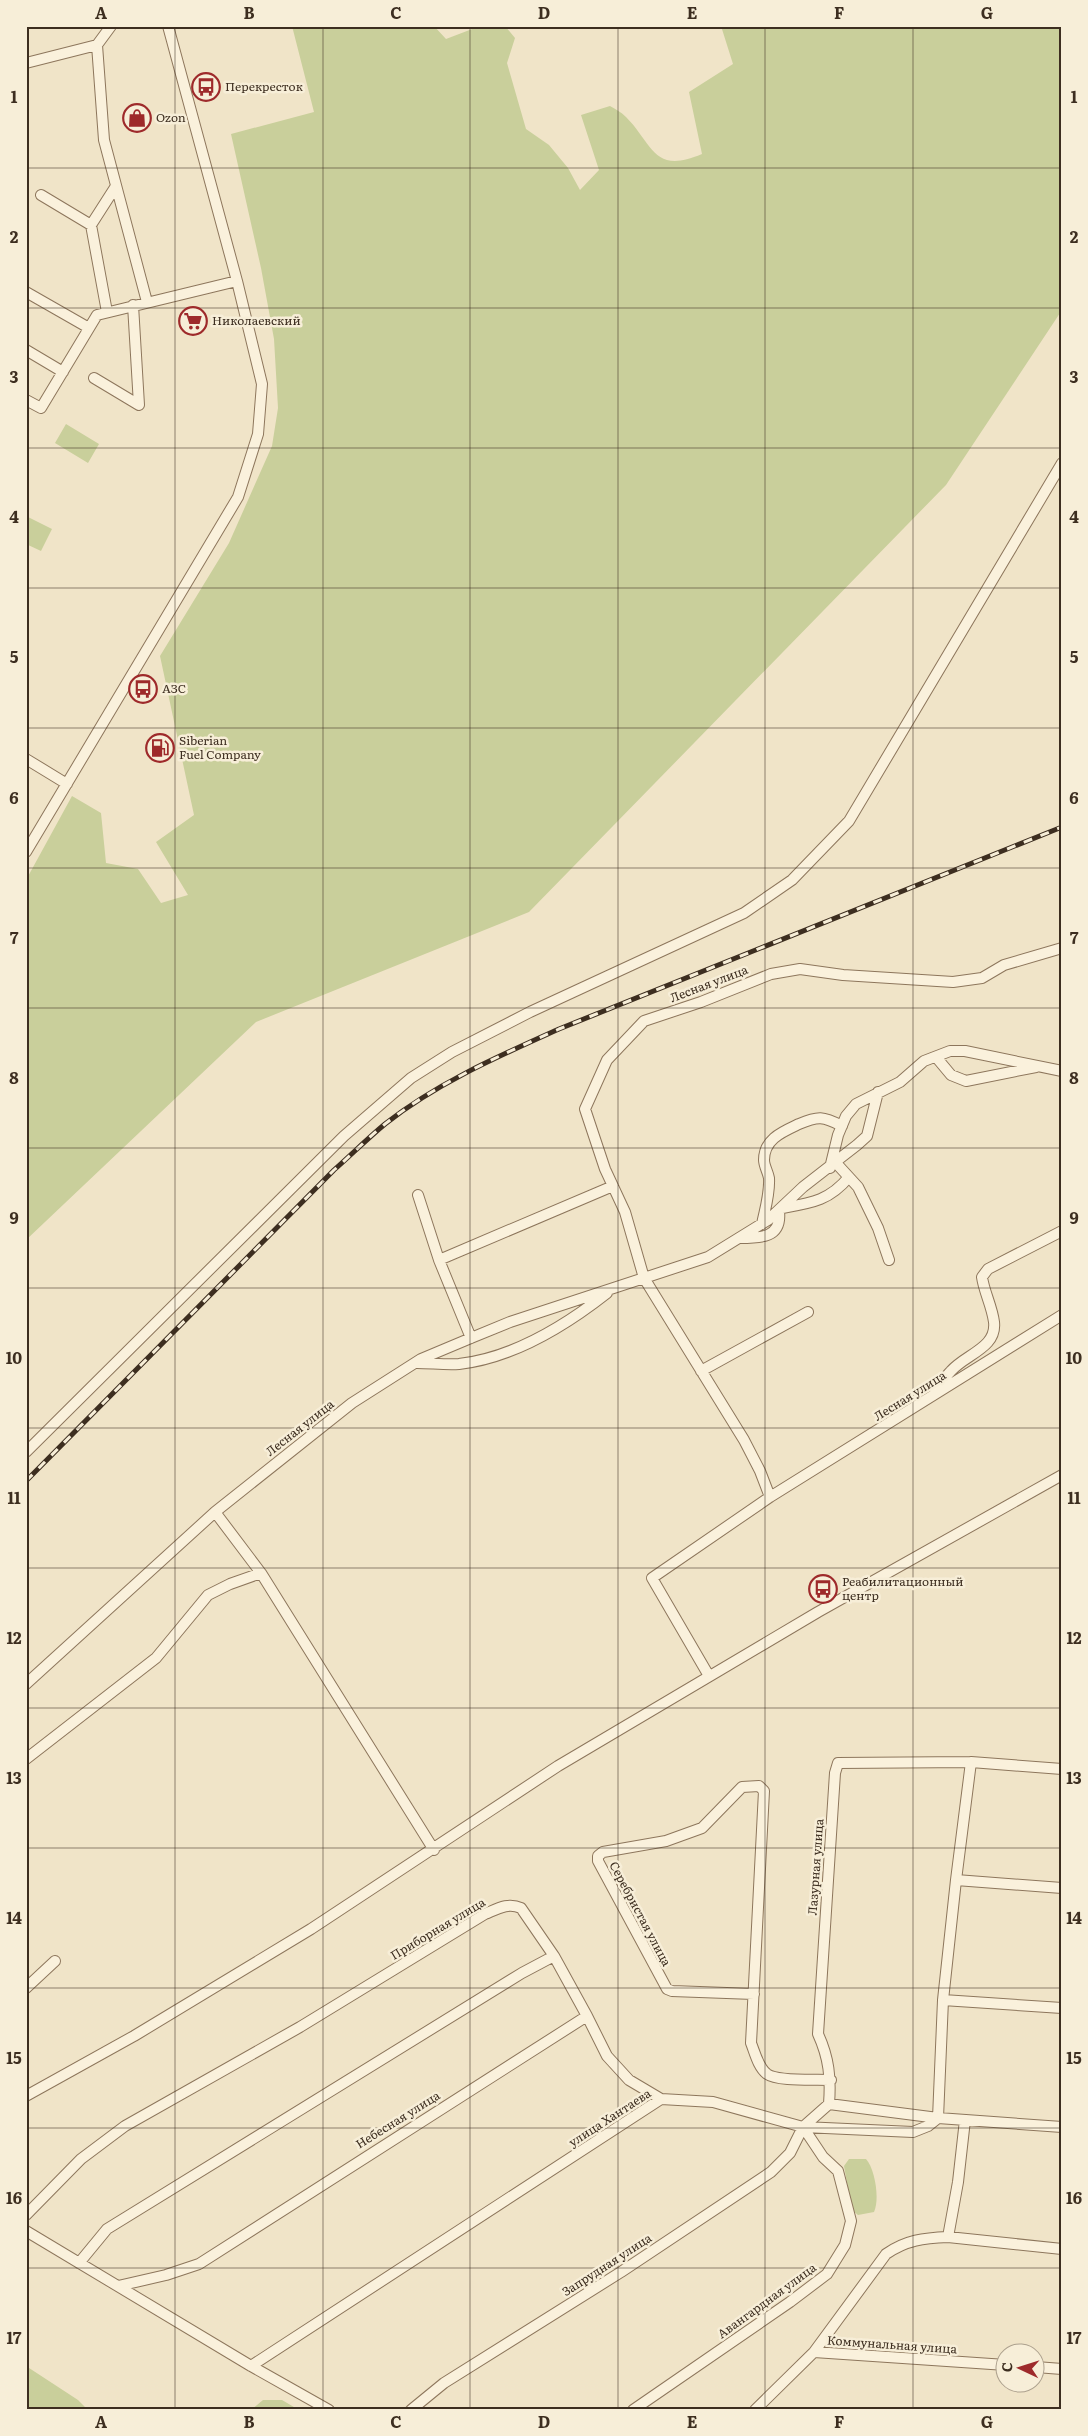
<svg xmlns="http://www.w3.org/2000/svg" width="1088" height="2436" font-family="Literata,serif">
	<rect width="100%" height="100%" fill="#f0e4c8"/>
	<path fill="#c9cf9b" d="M 292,26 L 434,26 L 446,39 L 480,26 L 505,26 L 515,38 L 507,63 L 526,129 L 549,145 L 568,168 L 580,190 L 599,170 L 581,115 L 610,106 C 615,109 621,112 626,117 C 653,144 653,175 702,154 L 689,92 L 733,64 L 721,26 L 1062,26 L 1062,310 L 946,485 L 529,912 L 256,1022 L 26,1240 L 26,880 L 72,796 L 101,813 L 106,863 L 138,869 L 161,903 L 188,895 L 156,842 L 194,815 L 160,656 L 229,543 L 272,446 L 278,408 L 274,339 L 261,268 L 231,134 L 314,112 Z
		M 66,424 L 99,444 L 88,463 L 55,443 Z
		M 26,516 L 52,529 L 41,551 L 26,544 Z
		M 849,2159 L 866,2159 C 875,2169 880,2199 874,2212 L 858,2215 L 852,2210 L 844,2166 Z
		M 26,2366 L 78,2400 L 88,2410 L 26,2410 Z
		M 263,2400 L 282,2400 L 299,2410 L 251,2410 Z"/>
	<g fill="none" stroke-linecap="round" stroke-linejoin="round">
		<defs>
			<path id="minor" d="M 97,45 L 104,140 L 147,302
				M 26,63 L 97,45 L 111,26
				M 41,195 L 91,225 L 107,312
				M 91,225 L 116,186
				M 26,292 L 89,328
				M 26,350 L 63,372
				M 94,378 L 139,405 L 133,305
				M 26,400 L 41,408 L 97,315 L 237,281
				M 26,759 L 67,784
				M 26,852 L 238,497 L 258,434 L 262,384 L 237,281 L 168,26
				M 936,1057 L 951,1075 L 966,1081 L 1036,1067
				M 836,1163 L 858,1187 L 878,1228 L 889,1260
				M 830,1168 L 838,1135 L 846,1116 L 856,1104 L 900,1082 L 924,1061 L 950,1051 L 965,1051 L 1062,1071
				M 418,1195 L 439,1260 L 471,1338
				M 782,1208 C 811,1203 829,1201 849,1177
				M 762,1224 C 765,1209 770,1194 769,1178 C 768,1172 764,1166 764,1160 C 764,1139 782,1132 799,1124 C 818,1116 823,1116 842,1126
				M 740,1238 C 761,1238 782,1238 779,1211
				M 439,1260 L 613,1186
				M 417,1363 C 430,1363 446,1365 459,1364 C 513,1358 565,1326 607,1293
				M 701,1371 L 808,1312
				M 935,1392 C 940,1385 945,1377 951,1371 C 966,1354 997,1348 994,1322 C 992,1306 984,1292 982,1277 L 988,1269 L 1062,1231
				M 26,1452 L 344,1136 L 411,1078 L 452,1052 L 530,1012 L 744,913 L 792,880 L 849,821 L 1062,463
				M 770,1497 L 760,1471 L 744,1440 L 644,1278 L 625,1212 L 605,1169 L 585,1109 L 607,1060 L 644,1021 L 701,1002 L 771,974 L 800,969 L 843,975 L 953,982 L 982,978 L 1004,965 L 1062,948
				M 215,1512 L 261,1573 L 434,1850
				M 709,1676 L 652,1578 L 770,1497 L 1062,1315
				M 26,1684 L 215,1512 L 352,1403 L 421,1359 L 471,1338 L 510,1322 L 708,1257 L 768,1220 L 803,1187 L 857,1145 L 867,1136 L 878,1092
				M 26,1759 L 156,1658 L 208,1595 L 230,1584 L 261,1573
				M 956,1880 L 971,1762 L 1062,1769
				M 554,1956 L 587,2016
				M 26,1988 L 55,1961
				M 754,1994 L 672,1991 L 667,1989 L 598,1861 L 598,1856 L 603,1852 L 666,1841 L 702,1828 L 742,1787 L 759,1786 L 764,1791 L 751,2043 C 755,2053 758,2067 767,2074 C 778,2082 816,2079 831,2080
				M 943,2000 L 956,1880 L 1062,1888
				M 26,2096 L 134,2036 L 311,1929 L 558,1766 L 818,1612 L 1062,1475
				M 829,2104 C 831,2078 829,2058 818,2034 L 835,1773 L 838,1763 L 971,1762
				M 938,2118 L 943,2000 L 1062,2008
				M 965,2120 L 958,2182 L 948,2237 L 1062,2249
				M 26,2215 L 81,2159 L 125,2126 L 300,2027 L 485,1914 C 497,1909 508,1902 521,1908 L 554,1956 L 522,1973 L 107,2229 L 79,2263
				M 26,2231 L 251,2366 L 329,2410
				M 948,2237 C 924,2238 906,2240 886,2254 L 814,2352 L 1006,2365
				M 118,2286 L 166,2275 L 199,2264 L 587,2016 L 607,2056 L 629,2080 L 661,2099
				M 251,2366 L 661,2099 L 713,2102 L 803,2127 L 913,2132 L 928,2126 L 938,2118
				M 1036,2367 L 1062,2369
				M 411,2410 L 444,2383 L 621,2272 L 771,2172 L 790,2153 L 803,2127 L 829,2104 L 938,2118 L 1062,2127
				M 633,2410 L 790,2302 L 827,2274 L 845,2245 L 851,2221 L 838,2171 L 823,2157 L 803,2127
				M 755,2410 L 814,2352"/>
		</defs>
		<use href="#minor" stroke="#8d765c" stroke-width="12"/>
		<use href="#minor" stroke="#faf1dc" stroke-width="10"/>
		<defs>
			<path id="rail" d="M 26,1481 L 334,1170 C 351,1155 367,1139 385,1124 C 437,1083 499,1056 559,1029 L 1062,827"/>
		</defs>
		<use href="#rail" stroke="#3d2e20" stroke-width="5"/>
		<use href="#rail" stroke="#f7eed8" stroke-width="3" stroke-dasharray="9" stroke-linecap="butt"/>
	</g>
	<path fill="none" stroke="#3d2e20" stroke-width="1" stroke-opacity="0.55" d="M 175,26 L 175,2410M 323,26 L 323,2410M 470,26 L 470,2410M 618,26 L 618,2410M 765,26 L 765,2410M 913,26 L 913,2410M 26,168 L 1062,168M 26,308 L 1062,308M 26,448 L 1062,448M 26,588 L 1062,588M 26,728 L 1062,728M 26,868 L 1062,868M 26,1008 L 1062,1008M 26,1148 L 1062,1148M 26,1288 L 1062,1288M 26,1428 L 1062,1428M 26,1568 L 1062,1568M 26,1708 L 1062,1708M 26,1848 L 1062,1848M 26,1988 L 1062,1988M 26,2128 L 1062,2128M 26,2268 L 1062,2268"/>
	<defs>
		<symbol id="bus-ring" viewBox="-11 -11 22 22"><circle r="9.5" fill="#f7eed8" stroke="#9e2a2b" stroke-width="1.5"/><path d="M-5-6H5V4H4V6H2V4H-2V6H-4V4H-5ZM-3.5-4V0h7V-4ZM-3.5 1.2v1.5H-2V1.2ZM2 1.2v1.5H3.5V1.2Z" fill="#9e2a2b"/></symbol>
		<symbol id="shop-ring" viewBox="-11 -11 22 22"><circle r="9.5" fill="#f7eed8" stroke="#9e2a2b" stroke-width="1.5"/><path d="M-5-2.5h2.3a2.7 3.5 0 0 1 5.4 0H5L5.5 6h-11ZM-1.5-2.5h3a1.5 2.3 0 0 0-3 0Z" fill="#9e2a2b"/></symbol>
		<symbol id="supermarket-ring" viewBox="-11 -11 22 22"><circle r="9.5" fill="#f7eed8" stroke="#9e2a2b" stroke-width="1.5"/><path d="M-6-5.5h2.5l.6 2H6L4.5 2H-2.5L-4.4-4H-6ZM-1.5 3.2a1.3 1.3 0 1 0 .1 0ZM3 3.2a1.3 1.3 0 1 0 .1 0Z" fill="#9e2a2b"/></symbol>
		<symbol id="fuel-ring" viewBox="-11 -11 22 22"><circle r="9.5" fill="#f7eed8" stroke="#9e2a2b" stroke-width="1.5"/><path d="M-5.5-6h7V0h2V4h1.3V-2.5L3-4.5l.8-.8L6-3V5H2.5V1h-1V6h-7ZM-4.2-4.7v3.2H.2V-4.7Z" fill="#9e2a2b"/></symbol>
	</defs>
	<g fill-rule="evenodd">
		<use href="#bus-ring" x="190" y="71" width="32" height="32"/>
		<use href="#shop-ring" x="121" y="102" width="32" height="32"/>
		<use href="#supermarket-ring" x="177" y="305" width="32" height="32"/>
		<use href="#bus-ring" x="127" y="673" width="32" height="32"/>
		<use href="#fuel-ring" x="144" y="732" width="32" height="32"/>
		<use href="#bus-ring" x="807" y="1573" width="32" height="32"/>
	</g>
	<g text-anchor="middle" stroke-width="5" stroke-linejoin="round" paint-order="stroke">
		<g font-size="12" fill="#3d2e20" stroke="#f7eed8" text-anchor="start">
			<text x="225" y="91">Перекресток</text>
			<text x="156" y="122">Ozon</text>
			<text x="212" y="325">Николаевский</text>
			<text x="162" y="693">АЗС</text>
			<text x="179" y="745">Siberian<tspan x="179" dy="14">Fuel Company</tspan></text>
			<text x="842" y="1586">Реабилитационный<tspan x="842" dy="14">центр</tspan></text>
		</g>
		<g font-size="12" fill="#3d2e20" stroke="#f7eed8">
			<text transform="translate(709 984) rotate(-21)" y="4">Лесная улица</text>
			<text transform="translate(910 1396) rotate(-32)" y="4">Лесная улица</text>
			<text transform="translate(300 1428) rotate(-38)" y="4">Лесная улица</text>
			<text transform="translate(816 1867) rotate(-86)" y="4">Лазурная улица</text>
			<text transform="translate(640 1914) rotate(62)" y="4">Серебристая улица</text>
			<text transform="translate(438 1929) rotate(-31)" y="4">Приборная улица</text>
			<text transform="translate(610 2118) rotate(-33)" y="4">улица Хантаева</text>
			<text transform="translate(398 2120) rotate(-32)" y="4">Небесная улица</text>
			<text transform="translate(607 2265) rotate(-33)" y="4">Запрудная улица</text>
			<text transform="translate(767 2301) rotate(-36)" y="4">Авангардная улица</text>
			<text transform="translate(892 2345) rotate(4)" y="4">Коммунальная улица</text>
		</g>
	</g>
	<rect width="1088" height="2436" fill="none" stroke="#f7eed8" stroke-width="55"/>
	<g transform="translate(1020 2368) rotate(274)"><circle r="24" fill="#f7eed8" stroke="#ada18e"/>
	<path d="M0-4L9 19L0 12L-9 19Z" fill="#9e2a2b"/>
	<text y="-8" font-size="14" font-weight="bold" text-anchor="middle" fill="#3d2e20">С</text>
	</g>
	<rect x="28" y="28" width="1032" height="2380" fill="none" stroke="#3d2e20" stroke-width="2"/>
	<g font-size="16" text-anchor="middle" font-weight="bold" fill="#3d2e20">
		<text x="101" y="19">A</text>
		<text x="249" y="19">B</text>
		<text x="396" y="19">C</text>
		<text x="544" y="19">D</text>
		<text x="692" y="19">E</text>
		<text x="839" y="19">F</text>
		<text x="987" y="19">G</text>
		<text x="14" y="103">1</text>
		<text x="1074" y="103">1</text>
		<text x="14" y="243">2</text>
		<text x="1074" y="243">2</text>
		<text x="14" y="383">3</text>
		<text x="1074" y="383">3</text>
		<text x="14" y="523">4</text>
		<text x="1074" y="523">4</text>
		<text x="14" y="663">5</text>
		<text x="1074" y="663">5</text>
		<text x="14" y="804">6</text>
		<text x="1074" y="804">6</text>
		<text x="14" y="944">7</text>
		<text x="1074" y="944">7</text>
		<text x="14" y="1084">8</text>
		<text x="1074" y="1084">8</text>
		<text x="14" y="1224">9</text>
		<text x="1074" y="1224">9</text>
		<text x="14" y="1364">10</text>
		<text x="1074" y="1364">10</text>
		<text x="14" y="1504">11</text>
		<text x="1074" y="1504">11</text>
		<text x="14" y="1644">12</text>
		<text x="1074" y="1644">12</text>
		<text x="14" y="1784">13</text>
		<text x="1074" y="1784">13</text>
		<text x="14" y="1924">14</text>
		<text x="1074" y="1924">14</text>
		<text x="14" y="2064">15</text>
		<text x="1074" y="2064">15</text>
		<text x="14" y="2204">16</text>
		<text x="1074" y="2204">16</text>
		<text x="14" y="2344">17</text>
		<text x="1074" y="2344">17</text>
		<text x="101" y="2428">A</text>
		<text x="249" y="2428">B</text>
		<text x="396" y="2428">C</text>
		<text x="544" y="2428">D</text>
		<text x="692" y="2428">E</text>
		<text x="839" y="2428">F</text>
		<text x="987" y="2428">G</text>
	</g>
</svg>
